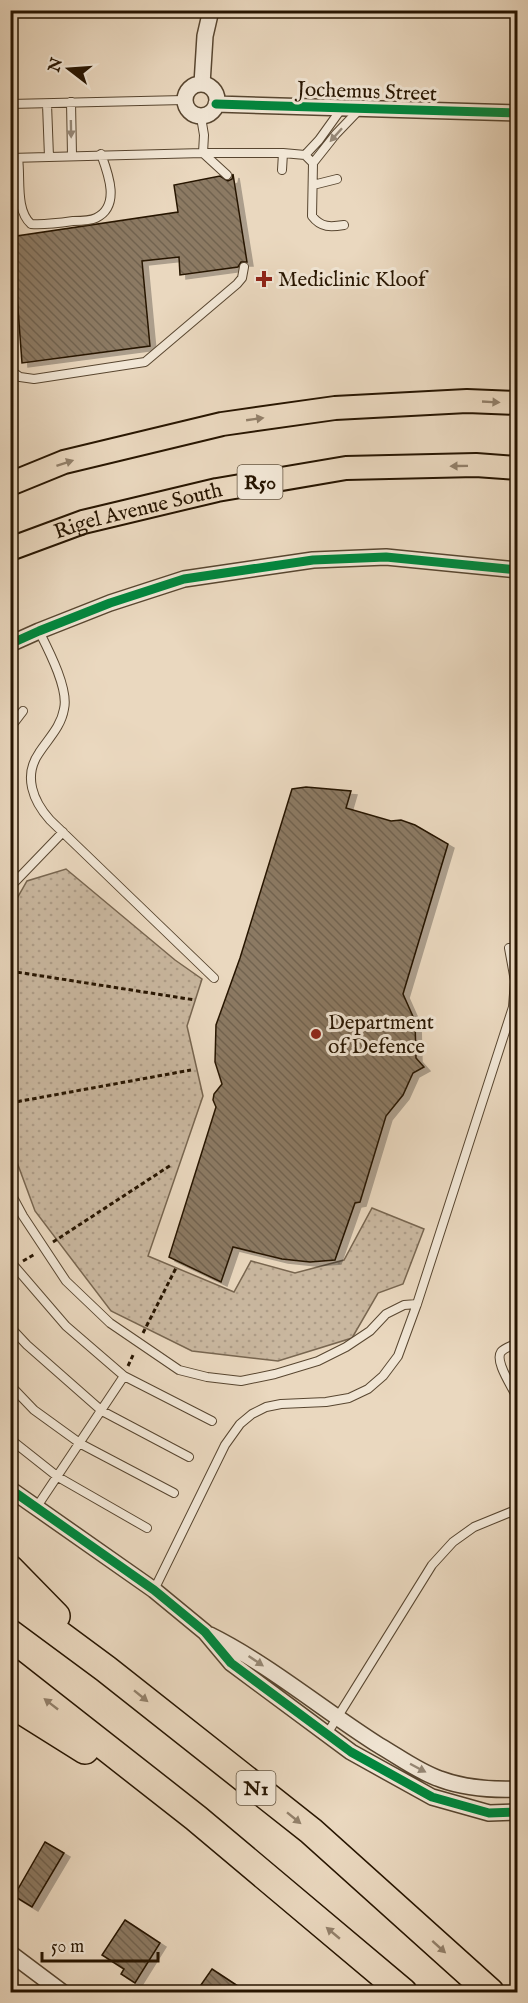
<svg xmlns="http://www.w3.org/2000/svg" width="528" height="2003" font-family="'IM FELL English',serif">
	<defs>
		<pattern id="grass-dots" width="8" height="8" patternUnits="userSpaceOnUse" patternTransform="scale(1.5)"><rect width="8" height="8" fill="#c9b79f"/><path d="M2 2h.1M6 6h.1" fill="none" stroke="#ad9c87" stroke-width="1.8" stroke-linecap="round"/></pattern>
		<pattern id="building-back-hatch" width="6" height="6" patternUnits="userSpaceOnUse" patternTransform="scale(1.5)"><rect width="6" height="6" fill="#8c7a64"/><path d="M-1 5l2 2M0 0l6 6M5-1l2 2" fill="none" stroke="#726350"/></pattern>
		<filter id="shadow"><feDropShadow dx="6" dy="4" stdDeviation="0" flood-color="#0004"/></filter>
	</defs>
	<rect width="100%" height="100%" fill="#ead8bf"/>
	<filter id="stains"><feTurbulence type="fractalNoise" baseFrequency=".00333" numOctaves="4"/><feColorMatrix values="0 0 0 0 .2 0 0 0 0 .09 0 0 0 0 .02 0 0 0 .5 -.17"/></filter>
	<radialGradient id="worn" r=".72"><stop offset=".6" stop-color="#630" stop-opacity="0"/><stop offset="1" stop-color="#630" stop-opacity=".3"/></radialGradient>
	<path fill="url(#grass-dots)" stroke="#786650" stroke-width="1.5" d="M 66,869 L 175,960 L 202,979 L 187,1026 L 203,1096 L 148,1256 L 234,1292 L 251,1261 L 295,1273 L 344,1260 L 372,1208 L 424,1229 L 403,1284 L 378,1293 L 352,1338 L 278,1361 L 192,1351 L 111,1311 L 35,1211 L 11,1146 L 11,909 L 27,881 Z"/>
	<path fill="url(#building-back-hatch)" stroke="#271501" stroke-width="1.5" filter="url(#shadow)" d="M 233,174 L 247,262 L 241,262 L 238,267 L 180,275 L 179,257 L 142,261 L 150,346 L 22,363 L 16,282 L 10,283 L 10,237 L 178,212 L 174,185 L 220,176 L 228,181 L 232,179 Z
		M 306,787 L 351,791 L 346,808 L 391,821 L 401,820 L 415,825 L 448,844 L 403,994 L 415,1021 L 416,1058 L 424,1067 L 413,1073 L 403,1095 L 386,1116 L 360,1202 L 355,1203 L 335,1260 L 310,1262 L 282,1259 L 233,1247 L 221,1282 L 169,1257 L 216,1107 L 213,1100 L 214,1094 L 222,1084 L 215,1062 L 216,1025 L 240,958 L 292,789 Z
		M 45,1842 L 64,1853 L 32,1907 L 14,1896 Z
		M 125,1920 L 160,1943 L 135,1983 L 121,1974 L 124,1969 L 102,1955 Z
		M 212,1969 L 247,1992 L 196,1992 Z"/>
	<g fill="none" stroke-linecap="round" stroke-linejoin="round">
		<defs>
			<path id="lane" d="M 71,102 L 72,155
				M 10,104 L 184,100
				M 47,104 L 49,157
				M 201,117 L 204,135 L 203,153 L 227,175
				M 305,155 L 319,140 L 342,108
				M 10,158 L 203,153 L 283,153 L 305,155 L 313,163 L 312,216 C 321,228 331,227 344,225
				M 18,158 C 21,178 15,210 31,224 C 45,225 59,223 73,221 C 80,221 90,221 96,218 C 121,206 108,173 101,154
				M 313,163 L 336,134 L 359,110
				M 282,170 L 283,153
				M 313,185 L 337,179
				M 10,370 L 20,377 L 34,379 L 145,362 L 237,284 L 242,278 L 244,267
				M 39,631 C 48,649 69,689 64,709 C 61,727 48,739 39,753 C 23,776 33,801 50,820 L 214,978
				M 10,728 L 23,711
				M 10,887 L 63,832
				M 10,1192 L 23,1216 L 66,1281 L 110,1323 L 179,1370 L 207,1377 L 241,1381 L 275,1374 L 318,1361 L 346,1347 L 370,1331 L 386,1314 L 404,1305 L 417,1304
				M 10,1261 L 66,1326 L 124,1376 L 212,1421
				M 10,1327 L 27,1345 L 102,1411 L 189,1457
				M 518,1343 C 513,1345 504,1348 501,1352 C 494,1362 514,1389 518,1400
				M 10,1385 L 34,1410 L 81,1444 L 174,1493
				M 10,1439 L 58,1477 L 147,1528
				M 36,1508 L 124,1376
				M 154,1590 L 225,1445 L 240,1424 L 252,1414 L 266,1407 L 281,1404 L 326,1402 L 349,1398 L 368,1389 L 383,1376 L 398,1356 L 417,1304 L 513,1007 L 515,981 L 509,948
				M 327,1734 L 432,1565 L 453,1542 L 474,1527 L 518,1509"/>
			<path id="street" d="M 202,84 L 205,36 L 211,10
				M185 100a16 16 0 1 1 32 0a16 16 0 1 1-32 0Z
				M 216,104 L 518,113
				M 10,644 L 39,631 L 110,603 L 184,579 L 313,560 L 386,557 L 518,570
				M 10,1489 L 154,1590 L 205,1632 L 231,1663 L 351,1752 L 432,1797 L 489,1813 L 518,1812
				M 210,1635 C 270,1665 323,1710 380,1746 C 399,1757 419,1772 440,1779 C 464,1788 492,1790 518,1789
				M 10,1953 L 62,1992"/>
			<g id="primary">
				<path d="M 10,484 L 64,462 L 222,424 L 335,408 L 467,401 L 518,403"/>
				<path id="s1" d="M 10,549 L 83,522 L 217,490 L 346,468 L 476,465 L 518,468"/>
			</g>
			<path id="highway" d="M 10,1569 L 56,1616
				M 10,1598 L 106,1669 L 311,1831 L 490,1992
				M 10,1672 L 196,1818 L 403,1992
				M 10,1703 L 85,1750"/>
		</defs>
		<use href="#lane" stroke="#584630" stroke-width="10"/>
		<use href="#street" stroke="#584630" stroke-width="18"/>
		<use href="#primary" stroke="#271501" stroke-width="26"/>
		<use href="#highway" stroke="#271501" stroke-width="30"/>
		<path stroke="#271501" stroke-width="3" stroke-dasharray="4.5 3" stroke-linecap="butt" d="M 10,971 L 195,1000
			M 10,1103 L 191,1070
			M 53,1242 L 171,1165
			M 23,1261 L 35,1254
			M 143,1333 L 176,1268
			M 128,1366 L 134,1353"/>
		<use href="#lane" stroke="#f1e6d5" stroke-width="8"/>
		<use href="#street" stroke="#f1e6d5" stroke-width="15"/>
		<use href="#primary" stroke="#ead8bf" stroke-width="22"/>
		<use href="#highway" stroke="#ead8bf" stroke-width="27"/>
		<defs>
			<path id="cycleway" d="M 216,104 L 518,113
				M 10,644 L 39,631 L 110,603 L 184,579 L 313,560 L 386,557 L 518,570
				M 10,1489 L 154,1590 L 205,1632 L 231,1663 L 351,1752 L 432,1797 L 489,1813 L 518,1812"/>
		</defs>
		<use href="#cycleway" stroke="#f1e6d5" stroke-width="13"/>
		<use href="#cycleway" stroke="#00873e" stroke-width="9"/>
	</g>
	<defs><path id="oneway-solid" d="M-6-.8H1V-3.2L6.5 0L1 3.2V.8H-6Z" transform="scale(1.5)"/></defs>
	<g fill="#968876">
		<use href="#oneway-solid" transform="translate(71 129) rotate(89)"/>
		<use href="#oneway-solid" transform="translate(336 135) rotate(132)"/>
		<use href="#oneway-solid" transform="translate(256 1661) rotate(34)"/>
		<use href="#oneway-solid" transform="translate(418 1768) rotate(28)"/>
	</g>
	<g fill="#92806a">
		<use href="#oneway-solid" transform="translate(491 402) rotate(3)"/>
		<use href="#oneway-solid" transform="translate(255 419) rotate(-8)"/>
		<use href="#oneway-solid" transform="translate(65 463) rotate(-18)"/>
		<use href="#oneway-solid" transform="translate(459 466) rotate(179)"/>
		<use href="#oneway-solid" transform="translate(141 1696) rotate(39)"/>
		<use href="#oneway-solid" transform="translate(51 1704) rotate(-142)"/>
		<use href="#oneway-solid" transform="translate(294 1818) rotate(39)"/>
		<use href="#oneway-solid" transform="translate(333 1933) rotate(-140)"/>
		<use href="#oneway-solid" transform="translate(439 1947) rotate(42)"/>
	</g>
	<g fill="#8f2418" stroke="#f1e6d5" stroke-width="2">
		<path d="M261 270h6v6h6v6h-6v6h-6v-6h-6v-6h6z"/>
		<circle cx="316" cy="1034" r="6"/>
	</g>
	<g text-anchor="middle" stroke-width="6" stroke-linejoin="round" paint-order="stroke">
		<g fill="#f1e6d5" stroke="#645441" stroke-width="1.5">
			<rect x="237.5" y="465" width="45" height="34" rx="4.5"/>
			<rect x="236.5" y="1771" width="39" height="34" rx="4.5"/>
		</g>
		<g font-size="20" font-weight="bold" fill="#271501">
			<text x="260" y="489">R50</text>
			<text x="256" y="1795">N1</text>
		</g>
		<g font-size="21" fill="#271501" stroke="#f1e6d5">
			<text transform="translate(367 91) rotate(2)" y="7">Jochemus Street</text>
			<text dy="7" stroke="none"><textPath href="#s1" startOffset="134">Rigel Avenue South</textPath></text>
		</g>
		<g font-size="21" fill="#271501" stroke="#f1e6d5" text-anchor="start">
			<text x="278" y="286">Mediclinic Kloof</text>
			<text x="328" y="1029">Department<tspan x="328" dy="24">of Defence</tspan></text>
		</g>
	</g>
	<rect width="528" height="2003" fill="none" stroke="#ead8bf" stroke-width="36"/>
	<rect x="12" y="12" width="504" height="1979" fill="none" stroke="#271501" stroke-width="3"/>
	<rect x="18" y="18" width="492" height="1967" fill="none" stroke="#271501" stroke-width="1.5"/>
	<g transform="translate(69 69) rotate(287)" stroke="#f1e6d5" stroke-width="4.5" paint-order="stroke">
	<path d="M0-4.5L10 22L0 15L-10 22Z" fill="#271501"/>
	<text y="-9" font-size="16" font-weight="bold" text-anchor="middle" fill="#271501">N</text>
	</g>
	<path d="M42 1952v9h116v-9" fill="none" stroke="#271501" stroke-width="3"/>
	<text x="51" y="1952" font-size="18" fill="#271501" stroke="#f1e6d5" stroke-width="4.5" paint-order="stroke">50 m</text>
	<rect width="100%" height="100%" filter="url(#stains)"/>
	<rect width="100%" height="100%" fill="url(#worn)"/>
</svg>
